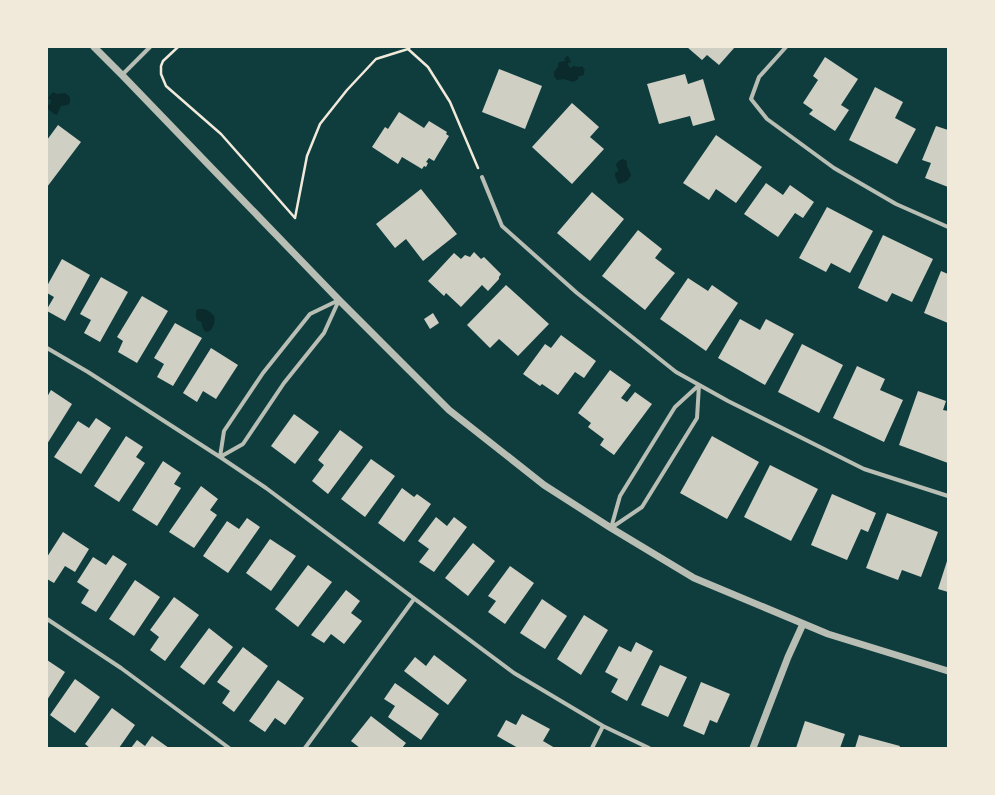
<svg xmlns="http://www.w3.org/2000/svg" width="995" height="795" font-family="'DM Sans',sans-serif">
	<rect width="100%" height="100%" fill="#0f3d3e"/>
	<path fill="#0a2a2b" d="M 567,56 L 569,57 L 570,61 L 572,62 L 568,63 L 568,64 L 569,67 L 571,68 L 573,66 L 580,67 L 582,66 L 585,70 L 584,71 L 584,75 L 579,76 L 578,79 L 573,82 L 564,79 L 557,80 L 554,76 L 554,72 L 558,67 L 558,63 L 563,61 L 566,61 L 564,59 Z
		M 53,92 L 57,94 L 65,93 L 70,97 L 70,102 L 68,105 L 61,106 C 59,109 59,112 57,115 L 54,114 L 47,108 L 47,104 L 49,105 L 51,102 L 51,100 L 48,98 Z
		M 623,159 L 627,161 L 627,166 L 631,175 L 627,181 L 619,184 L 618,183 L 615,176 L 615,173 L 618,171 L 618,169 L 616,165 C 617,162 619,160 623,159 Z
		M 198,309 C 205,308 210,311 214,316 C 216,321 213,328 210,331 L 206,332 C 203,329 202,327 202,323 L 200,321 L 198,321 L 196,318 L 196,311 Z"/>
	<path fill="#cfcfc3" d="M 687,47 L 735,47 L 719,65 L 707,55 L 702,60 Z
		M 825,57 L 858,79 L 841,105 L 849,110 L 835,131 L 809,114 L 813,110 L 803,103 L 818,80 L 813,76 Z
		M 499,69 L 542,86 L 525,129 L 482,112 Z
		M 685,74 L 688,84 L 703,79 L 715,120 L 693,126 L 690,116 L 659,124 L 647,84 Z
		M 875,87 L 903,102 L 895,118 L 916,129 L 897,164 L 849,140 Z
		M 572,103 L 599,127 L 590,137 L 604,149 L 572,184 L 532,147 Z
		M 399,112 L 424,128 L 429,121 L 447,132 L 446,134 L 449,136 L 434,161 L 429,158 L 426,162 L 428,163 L 426,167 L 424,166 L 422,169 L 402,157 L 398,164 L 372,147 L 385,127 L 388,129 Z
		M 58,125 L 81,142 L 47,187 L 47,140 Z
		M 936,126 L 948,130 L 948,187 L 925,178 L 931,163 L 922,160 Z
		M 716,135 L 762,167 L 736,203 L 716,189 L 709,200 L 683,183 Z
		M 766,183 L 783,195 L 790,185 L 814,202 L 803,218 L 795,213 L 778,237 L 744,214 Z
		M 421,189 L 457,234 L 423,261 L 406,239 L 395,248 L 376,224 Z
		M 592,192 L 624,219 L 590,261 L 557,233 Z
		M 827,207 L 873,231 L 850,273 L 831,263 L 826,272 L 799,258 Z
		M 638,230 L 662,249 L 655,258 L 675,273 L 645,310 L 602,276 Z
		M 883,235 L 933,259 L 912,302 L 892,293 L 887,302 L 858,288 Z
		M 474,252 L 481,259 L 484,257 L 501,274 L 499,277 L 499,279 L 488,291 L 482,285 L 461,307 L 446,293 L 444,296 L 428,281 L 454,253 L 461,259 L 465,255 L 470,257 Z
		M 62,259 L 90,275 L 65,321 L 47,311 L 47,309 L 54,297 L 47,293 L 47,286 Z
		M 941,271 L 948,274 L 948,323 L 924,313 Z
		M 101,277 L 128,292 L 100,342 L 84,333 L 91,320 L 80,314 Z
		M 688,278 L 708,291 L 712,285 L 738,303 L 706,351 L 660,319 Z
		M 506,285 L 549,324 L 518,356 L 499,339 L 490,348 L 467,325 Z
		M 142,296 L 168,311 L 137,363 L 118,352 L 123,341 L 117,337 Z
		M 433,313 L 439,323 L 430,329 L 424,319 Z
		M 740,319 L 760,330 L 766,319 L 794,334 L 765,385 L 718,358 Z
		M 175,323 L 202,338 L 173,386 L 157,377 L 164,364 L 154,358 Z
		M 561,335 L 596,361 L 584,378 L 575,372 L 558,395 L 542,384 L 540,386 L 523,374 L 545,344 L 551,348 Z
		M 802,344 L 843,365 L 819,413 L 778,392 Z
		M 211,348 L 238,365 L 216,399 L 203,391 L 197,402 L 183,393 Z
		M 857,366 L 885,379 L 880,390 L 903,400 L 884,442 L 833,418 Z
		M 610,370 L 631,385 L 621,398 L 627,402 L 635,392 L 652,404 L 614,455 L 600,445 L 604,439 L 588,427 L 591,423 L 578,413 Z
		M 51,390 L 72,404 L 47,444 L 47,397 Z
		M 918,391 L 946,401 L 943,410 L 948,411 L 948,463 L 899,445 Z
		M 294,414 L 319,432 L 295,464 L 271,446 Z
		M 96,418 L 111,428 L 81,474 L 54,457 L 78,421 L 89,428 Z
		M 340,430 L 363,447 L 328,494 L 312,481 L 324,465 L 318,460 Z
		M 126,436 L 143,447 L 136,457 L 145,463 L 119,502 L 94,486 Z
		M 712,436 L 759,462 L 727,519 L 680,493 Z
		M 371,459 L 395,476 L 365,517 L 341,499 Z
		M 163,461 L 181,473 L 174,484 L 181,488 L 157,526 L 132,510 Z
		M 770,465 L 818,489 L 791,541 L 744,517 Z
		M 201,486 L 218,499 L 210,510 L 217,515 L 194,548 L 169,532 Z
		M 402,488 L 414,497 L 417,494 L 431,504 L 404,542 L 378,523 Z
		M 832,494 L 876,513 L 868,532 L 861,529 L 847,560 L 811,545 Z
		M 887,513 L 938,532 L 921,577 L 902,570 L 898,580 L 866,568 Z
		M 436,517 L 447,526 L 454,517 L 467,527 L 434,572 L 419,562 L 429,549 L 418,541 Z
		M 247,518 L 260,527 L 228,573 L 203,556 L 227,521 L 239,529 Z
		M 63,532 L 89,549 L 75,572 L 65,566 L 54,583 L 47,579 L 47,557 Z
		M 270,539 L 296,556 L 271,591 L 246,573 Z
		M 473,543 L 495,561 L 468,596 L 445,578 Z
		M 113,555 L 127,564 L 96,612 L 81,603 L 89,590 L 77,582 L 93,557 L 106,565 Z
		M 948,558 L 948,592 L 938,589 Z
		M 308,565 L 332,582 L 298,627 L 275,609 Z
		M 510,566 L 534,583 L 505,624 L 488,612 L 496,601 L 488,596 Z
		M 135,580 L 160,597 L 134,636 L 109,619 Z
		M 346,590 L 360,601 L 351,613 L 362,621 L 344,644 L 331,634 L 324,643 L 311,635 Z
		M 174,597 L 199,615 L 165,661 L 150,650 L 159,637 L 150,630 Z
		M 542,599 L 567,616 L 545,649 L 520,633 Z
		M 584,615 L 608,630 L 581,675 L 557,659 Z
		M 209,628 L 233,647 L 204,685 L 180,667 Z
		M 636,642 L 653,651 L 627,701 L 611,692 L 618,679 L 605,672 L 619,646 L 631,652 Z
		M 243,647 L 268,666 L 234,712 L 222,703 L 230,691 L 217,682 Z
		M 434,655 L 467,680 L 448,705 L 404,671 L 415,657 L 426,666 Z
		M 47,660 L 65,672 L 47,700 Z
		M 660,665 L 687,677 L 668,717 L 641,705 Z
		M 75,679 L 100,697 L 75,733 L 50,715 Z
		M 278,680 L 304,698 L 285,725 L 275,718 L 265,732 L 249,721 Z
		M 701,682 L 730,694 L 717,723 L 710,720 L 704,735 L 683,726 Z
		M 395,683 L 439,714 L 421,740 L 388,717 L 395,706 L 384,699 Z
		M 112,708 L 135,725 L 119,748 L 90,748 L 85,744 Z
		M 522,714 L 550,729 L 543,741 L 555,748 L 518,748 L 497,736 L 506,720 L 516,725 Z
		M 371,716 L 406,743 L 402,748 L 360,748 L 351,741 Z
		M 805,721 L 845,734 L 840,748 L 796,748 Z
		M 859,735 L 900,746 L 899,748 L 855,748 Z
		M 152,736 L 169,748 L 131,748 L 137,740 L 145,746 Z"/>
	<g fill="none" stroke-linecap="round" stroke-linejoin="round">
		<path stroke="#f1e9da" stroke-width="2.5" d="M 178,47 L 163,61 L 161,66 L 161,74 L 166,86 L 221,134 L 295,218 L 307,156 L 320,124 L 347,90 L 376,59 L 408,49
			M 410,47 L 408,49 L 428,67 L 450,102 L 478,168"/>
		<path stroke="#b8beb3" stroke-width="4" d="M 786,47 L 759,77 L 751,99 L 767,119 L 834,168 L 896,204 L 948,227
			M 122,75 L 150,47
			M 482,177 L 502,226 L 577,293 L 676,372 L 728,401 L 864,469 L 948,496
			M 47,348 L 88,372 L 220,457 L 266,488 L 514,673 L 603,726 L 649,748
			M 220,457 L 224,431 L 263,373 L 310,314 L 339,300
			M 220,457 L 243,444 L 284,383 L 324,333 L 339,300
			M 611,528 L 642,507 L 697,418 L 699,385
			M 611,528 L 620,496 L 675,407 L 699,385
			M 47,619 L 121,668 L 229,748
			M 305,748 L 414,599
			M 592,748 L 603,726"/>
		<path stroke="#b8beb3" stroke-width="7" d="M 94,47 L 122,75 L 339,300 L 449,410 L 544,485 L 611,528 L 694,578 L 828,634 L 948,671
			M 753,748 L 788,657 L 803,624"/>
	</g>
	<rect width="995" height="795" fill="none" stroke="#f1e9da" stroke-width="96"/>
</svg>
